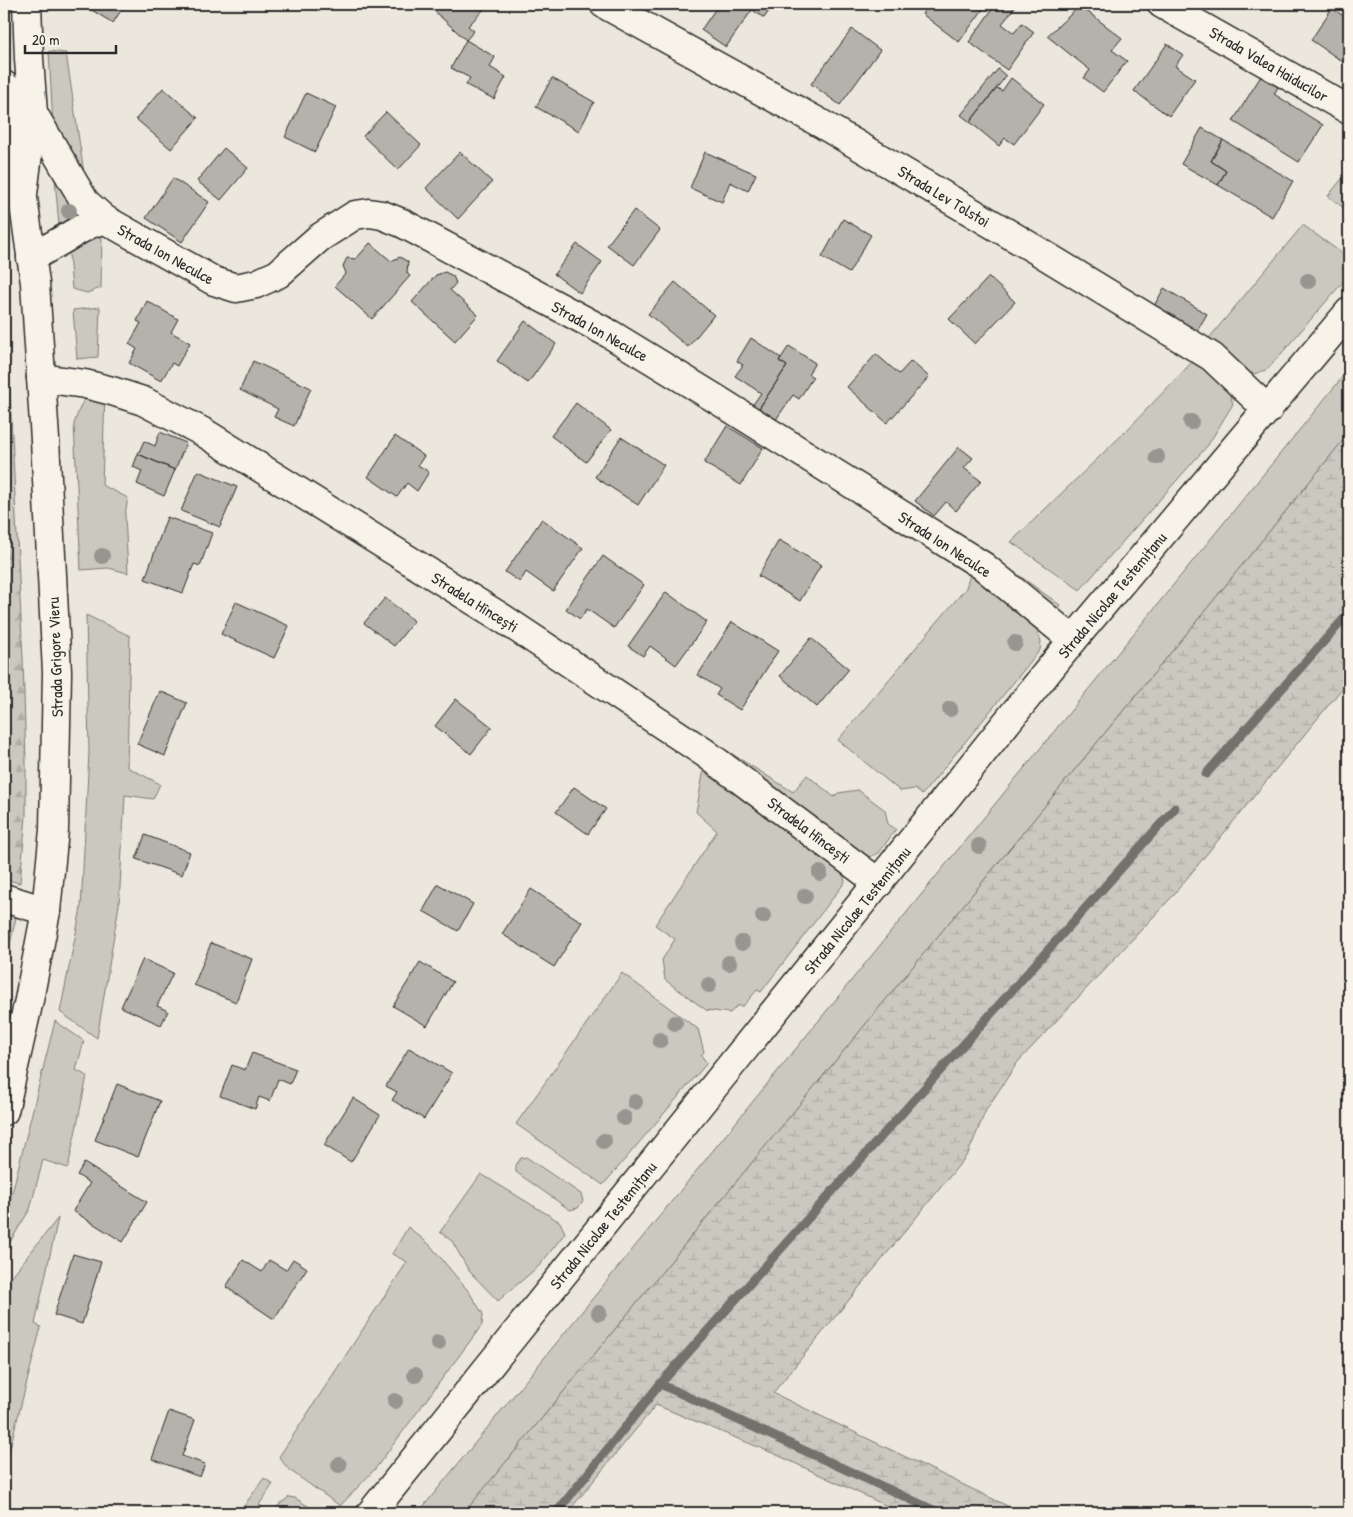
<svg xmlns="http://www.w3.org/2000/svg" width="1353" height="1517" font-family="'Patrick Hand',sans-serif">
	<defs>
		<pattern id="forest-firs" width="22" height="20" patternUnits="userSpaceOnUse" patternTransform="scale(1.25)"><rect width="22" height="20" fill="#cbc8bf"/><path d="M5 1l3.5 6h-7zM16 11l3.5 6h-7z" fill="#aeaca4"/></pattern>
		<pattern id="wetland-marsh" width="20" height="14" patternUnits="userSpaceOnUse" patternTransform="scale(1.25)"><rect width="20" height="14" fill="#cbc8bf"/><path d="M1 5h8M5 5V1M11 12h8M15 12V8" fill="none" stroke="#aeaca4"/></pattern>
	</defs>
	<rect width="100%" height="100%" fill="#ebe7dd"/>
	<filter id="ink" filterUnits="userSpaceOnUse"><feTurbulence type="fractalNoise" baseFrequency=".02" numOctaves="2"/><feDisplacementMap in="SourceGraphic" scale="10" xChannelSelector="R" yChannelSelector="G"/><feConvolveMatrix kernelMatrix="1 2 1 2 8 2 1 2 1" color-interpolation-filters="sRGB"/></filter>
	<g filter="url(#ink)">
		<path fill="#cbc8bf" stroke="#7b7a75" d="M 49,51 L 66,53 L 85,180 L 53,126 Z
			M 54,167 L 81,219 L 59,226 Z
			M 1349,170 L 1349,212 L 1328,196 Z
			M 1303,225 L 1347,257 L 1344,269 L 1349,275 L 1268,369 L 1254,374 L 1245,371 L 1205,343 Z
			M 102,232 L 101,288 L 87,293 L 72,289 L 69,254 Z
			M 100,307 L 98,357 L 77,359 L 73,310 Z
			M 1195,359 L 1228,389 L 1233,404 L 1208,445 L 1080,590 L 1011,542 L 1125,432 Z
			M 1349,369 L 1349,433 L 1183,638 L 464,1513 L 418,1513 Z
			M 105,395 L 102,485 L 128,498 L 125,515 L 128,573 L 108,568 L 81,570 L 74,424 C 82,402 80,397 105,395 Z
			M 995,558 L 1060,605 L 1056,610 L 992,561 Z
			M 972,568 L 1035,625 L 1041,641 L 1040,650 L 922,795 L 915,789 L 900,791 L 838,740 L 966,588 Z
			M 86,615 L 130,636 L 127,767 L 160,784 L 153,799 L 125,795 L 119,905 L 97,1038 L 60,1012 L 81,908 L 89,752 Z
			M 724,749 L 793,792 L 807,775 L 834,797 L 838,793 L 858,790 L 885,810 L 888,824 L 896,829 L 879,853 L 870,857 L 857,854 Z
			M 704,769 L 842,868 L 845,882 L 761,992 L 757,990 L 743,1006 L 737,1006 L 730,1013 L 706,1010 L 665,980 L 662,960 L 675,939 L 655,925 L 717,831 L 696,812 Z
			M 4,909 L 17,913 L 4,971 Z
			M 622,973 L 698,1029 L 704,1052 L 701,1055 L 707,1063 L 603,1185 L 516,1124 Z
			M 55,1021 L 84,1041 L 76,1070 L 87,1076 L 68,1168 L 43,1160 L 30,1209 L 4,1252 L 4,1225 Z
			M 526,1157 L 581,1194 L 583,1201 L 578,1208 L 570,1210 L 516,1172 L 516,1165 L 521,1158 Z
			M 481,1174 L 560,1222 L 565,1233 L 540,1265 L 498,1301 L 469,1271 L 452,1241 L 440,1232 Z
			M 58,1218 L 35,1324 L 41,1327 L 4,1471 L 4,1281 L 11,1277 Z
			M 408,1227 L 430,1245 L 469,1292 L 483,1314 L 482,1325 L 375,1469 L 340,1506 L 288,1469 L 279,1457 L 407,1262 L 392,1254 Z
			M 264,1478 L 273,1484 L 259,1505 L 270,1513 L 239,1513 Z
			M 289,1497 L 295,1498 L 319,1513 L 272,1513 L 280,1504 Z"/>
		<path fill="url(#forest-firs)" stroke="#7b7a75" d="M 4,272 L 23,659 L 26,763 L 26,816 L 20,883 L 4,879 Z"/>
		<path fill="url(#wetland-marsh)" stroke="#7b7a75" d="M 1349,433 L 1349,680 L 1170,899 L 1017,1063 L 986,1110 L 968,1154 L 773,1393 L 1022,1513 L 902,1513 L 775,1454 L 656,1405 L 567,1513 L 464,1513 L 1183,638 Z"/>
		<g fill="none" stroke-linecap="round" stroke-linejoin="round">
			<path stroke="#72716c" stroke-width="9" d="M 1206,774 L 1349,613
				M 660,1384 L 940,1513
				M 556,1513 L 660,1384 L 1175,808"/>
		</g>
		<path fill="#b5b2ab" stroke="#2b2b2b" d="M 86,4 L 125,4 L 113,23 L 85,6 Z
			M 437,4 L 489,4 L 468,26 L 474,31 L 466,40 L 432,9 Z
			M 719,4 L 744,4 L 752,10 L 726,47 L 701,30 Z
			M 744,4 L 774,4 L 764,18 Z
			M 929,4 L 987,4 L 959,42 L 922,14 Z
			M 996,4 L 1011,4 L 1015,7 L 1002,24 L 1014,33 L 1022,23 L 1034,32 L 1007,70 L 969,42 Z
			M 1080,6 L 1122,38 L 1112,50 L 1127,61 L 1103,92 L 1084,78 L 1090,70 L 1047,36 Z
			M 1332,8 L 1349,20 L 1349,66 L 1311,40 Z
			M 852,29 L 880,50 L 840,105 L 811,84 Z
			M 466,40 L 495,57 L 490,67 L 506,77 L 494,99 L 466,85 L 470,78 L 451,68 Z
			M 1167,44 L 1183,55 L 1175,66 L 1195,79 L 1169,116 L 1134,91 Z
			M 998,69 L 1006,76 L 970,122 L 961,115 Z
			M 1261,76 L 1278,87 L 1274,94 L 1323,125 L 1299,162 L 1233,121 Z
			M 552,78 L 594,102 L 579,131 L 536,107 Z
			M 1011,78 L 1044,104 L 1014,144 L 1005,138 L 999,146 L 970,122 L 997,88 L 1002,91 Z
			M 163,88 L 198,118 L 171,149 L 136,119 Z
			M 306,93 L 336,107 L 315,152 L 285,137 Z
			M 386,112 L 421,145 L 398,170 L 363,136 Z
			M 1202,128 L 1223,140 L 1211,161 L 1226,171 L 1218,185 L 1181,164 Z
			M 1223,140 L 1293,181 L 1272,217 L 1218,185 L 1226,171 L 1211,161 Z
			M 224,148 L 248,168 L 221,200 L 197,181 Z
			M 460,152 L 492,182 L 458,219 L 426,188 Z
			M 705,152 L 756,174 L 748,191 L 730,182 L 722,202 L 690,188 Z
			M 173,178 L 209,202 L 182,242 L 146,218 Z
			M 634,210 L 660,230 L 634,265 L 607,245 Z
			M 843,219 L 871,235 L 849,273 L 822,257 Z
			M 370,243 L 391,261 L 400,257 L 408,262 L 407,273 L 410,276 L 372,319 L 335,286 L 346,273 L 343,266 L 347,258 L 356,259 Z
			M 577,244 L 602,262 L 580,293 L 554,274 Z
			M 445,272 L 453,276 L 456,283 L 450,290 L 478,315 L 455,341 L 412,302 L 436,275 Z
			M 989,277 L 1015,302 L 975,344 L 949,319 Z
			M 4,278 L 6,278 L 8,295 L 4,295 Z
			M 675,282 L 714,315 L 688,347 L 648,314 Z
			M 1164,288 L 1207,314 L 1197,331 L 1154,306 Z
			M 147,301 L 178,319 L 171,332 L 190,343 L 177,366 L 172,363 L 161,381 L 129,363 L 137,349 L 129,344 L 141,323 L 137,321 Z
			M 525,321 L 556,344 L 528,383 L 497,361 Z
			M 751,338 L 781,358 L 779,361 L 787,366 L 758,410 L 752,406 L 761,393 L 735,376 L 743,365 L 737,361 Z
			M 789,346 L 815,363 L 808,374 L 813,377 L 799,399 L 793,395 L 775,421 L 758,410 L 787,366 L 779,361 Z
			M 876,354 L 899,374 L 911,361 L 929,377 L 887,423 L 847,387 Z
			M 253,361 L 311,388 L 294,426 L 274,417 L 278,409 L 240,390 Z
			M 576,403 L 611,430 L 586,462 L 551,436 Z
			M 727,426 L 763,448 L 741,485 L 704,463 Z
			M 160,432 L 186,443 L 175,470 L 138,454 L 144,441 L 155,446 Z
			M 395,436 L 424,456 L 418,465 L 429,472 L 417,491 L 407,483 L 397,497 L 368,477 Z
			M 621,437 L 664,465 L 638,505 L 595,477 Z
			M 959,447 L 973,458 L 964,468 L 981,481 L 956,511 L 946,502 L 934,516 L 915,501 Z
			M 138,454 L 175,470 L 164,496 L 137,484 L 142,471 L 133,467 Z
			M 198,471 L 237,487 L 220,527 L 181,511 Z
			M 167,517 L 212,533 L 200,566 L 194,564 L 183,593 L 145,579 Z
			M 542,519 L 583,548 L 553,591 L 526,572 L 520,582 L 505,572 Z
			M 779,540 L 821,565 L 800,601 L 758,576 Z
			M 603,556 L 644,585 L 614,628 L 587,609 L 580,619 L 566,609 Z
			M 666,592 L 707,622 L 676,665 L 650,646 L 643,656 L 628,646 Z
			M 385,598 L 414,621 L 394,646 L 364,623 Z
			M 236,602 L 289,626 L 274,658 L 221,634 Z
			M 732,622 L 778,651 L 740,710 L 716,695 L 720,689 L 698,675 Z
			M 811,638 L 849,669 L 817,707 L 780,676 Z
			M 160,691 L 187,703 L 165,756 L 137,744 Z
			M 456,699 L 492,727 L 471,754 L 435,726 Z
			M 574,787 L 606,809 L 588,834 L 556,812 Z
			M 145,835 L 190,852 L 182,875 L 136,859 Z
			M 438,884 L 473,904 L 458,931 L 423,911 Z
			M 531,889 L 582,922 L 554,967 L 502,934 Z
			M 211,943 L 252,959 L 236,1002 L 194,985 Z
			M 143,959 L 173,973 L 157,1006 L 168,1011 L 161,1025 L 121,1007 Z
			M 420,962 L 453,982 L 427,1026 L 393,1006 Z
			M 409,1048 L 452,1073 L 424,1119 L 392,1100 L 397,1092 L 386,1086 Z
			M 252,1053 L 296,1069 L 290,1084 L 278,1079 L 270,1101 L 259,1097 L 255,1109 L 220,1096 L 232,1065 L 245,1070 Z
			M 117,1084 L 160,1101 L 138,1157 L 95,1140 Z
			M 353,1098 L 380,1115 L 351,1162 L 324,1145 Z
			M 84,1163 L 147,1202 L 123,1242 L 73,1211 L 90,1183 L 77,1175 Z
			M 73,1254 L 101,1262 L 82,1324 L 54,1315 Z
			M 293,1259 L 307,1268 L 274,1319 L 226,1287 L 243,1260 L 262,1272 L 269,1260 L 286,1270 Z
			M 169,1411 L 195,1420 L 182,1456 L 205,1464 L 200,1477 L 152,1459 Z"/>
		<g fill="none" stroke-linecap="round" stroke-linejoin="round">
			<defs>
				<path id="minor" d="M 604,4 L 820,123 L 1038,251 L 1212,357 L 1268,410
					M 1162,4 L 1349,110
					M 33,113 L 85,202 L 104,219 L 214,281 L 236,288 L 256,284 L 278,274 L 319,238 L 355,215 L 369,213 L 382,215 L 402,223 L 610,334 L 713,397 L 983,566 L 1073,640
					M 31,258 L 88,225 L 104,219
					M 41,378 L 85,384 L 112,391 L 143,401 L 203,432 L 502,618 L 705,753 L 879,883
					M 4,898 L 46,911"/>
				<path id="tertiary" d="M 4,85 L 22,155
					M 4,148 L 23,198 L 35,283 L 45,440 L 57,672 L 54,830 L 46,911 L 29,1000 L 4,1111
					M 23,194 L 33,113 L 29,59 L 27,4"/>
				<path id="secondary" d="M 371,1513 L 1073,640 L 1349,312"/>
			</defs>
			<use href="#minor" stroke="#2b2b2b" stroke-width="31"/>
			<use href="#tertiary" stroke="#2b2b2b" stroke-width="31"/>
			<use href="#secondary" stroke="#2b2b2b" stroke-width="31"/>
			<use href="#minor" stroke="#f7f3e8" stroke-width="28"/>
			<use href="#tertiary" stroke="#f7f3e8" stroke-width="28"/>
			<use href="#secondary" stroke="#f7f3e8" stroke-width="28"/>
		</g>
		<g fill="#97958f">
			<circle cx="69" cy="211" r="8"/>
			<circle cx="1308" cy="281" r="8"/>
			<circle cx="1191" cy="422" r="8"/>
			<circle cx="1157" cy="457" r="8"/>
			<circle cx="102" cy="556" r="8"/>
			<circle cx="1015" cy="643" r="8"/>
			<circle cx="950" cy="709" r="8"/>
			<circle cx="979" cy="846" r="8"/>
			<circle cx="820" cy="873" r="8"/>
			<circle cx="805" cy="896" r="8"/>
			<circle cx="763" cy="916" r="8"/>
			<circle cx="742" cy="943" r="8"/>
			<circle cx="729" cy="963" r="8"/>
			<circle cx="709" cy="985" r="8"/>
			<circle cx="675" cy="1023" r="8"/>
			<circle cx="660" cy="1040" r="8"/>
			<circle cx="635" cy="1102" r="8"/>
			<circle cx="624" cy="1118" r="8"/>
			<circle cx="604" cy="1141" r="8"/>
			<circle cx="599" cy="1313" r="8"/>
			<circle cx="438" cy="1343" r="8"/>
			<circle cx="415" cy="1375" r="8"/>
			<circle cx="395" cy="1401" r="8"/>
			<circle cx="339" cy="1465" r="8"/>
		</g>
	</g>
	<g text-anchor="middle" stroke-width="4" stroke-linejoin="round" paint-order="stroke">
		<g font-size="16" fill="#2b2b2b" stroke="#f7f3e8">
			<text transform="translate(1269 64) rotate(30)" y="6">Strada Valea Haiducilor</text>
			<text transform="translate(944 196) rotate(31)" y="6">Strada Lev Tolstoi</text>
			<text transform="translate(166 254) rotate(29)" y="6">Strada Ion Neculce</text>
			<text transform="translate(600 331) rotate(29)" y="6">Strada Ion Neculce</text>
			<text transform="translate(945 544) rotate(33)" y="6">Strada Ion Neculce</text>
			<text transform="translate(1112 595) rotate(-50)" y="6">Strada Nicolae Testemițanu</text>
			<text transform="translate(475 602) rotate(32)" y="6">Stradela Hîncești</text>
			<text transform="translate(55 657) rotate(-92)" y="6">Strada Grigore Vieru</text>
			<text transform="translate(809 830) rotate(37)" y="6">Stradela Hîncești</text>
			<text transform="translate(857 910) rotate(-51)" y="6">Strada Nicolae Testemițanu</text>
			<text transform="translate(603 1225) rotate(-51)" y="6">Strada Nicolae Testemițanu</text>
		</g>
	</g>
	<rect width="1353" height="1517" fill="none" stroke="#f7f3e8" stroke-width="20"/>
	<rect x="10" y="10" width="1333" height="1497" fill="none" stroke="#2b2b2b" stroke-width="2" filter="url(#ink)"/>
	<path d="M25 45v8h91v-8" fill="none" stroke="#2b2b2b" stroke-width="2.5"/>
	<text x="32" y="45" font-size="15" fill="#2b2b2b" stroke="#f7f3e8" stroke-width="4" paint-order="stroke">20 m</text>
</svg>
